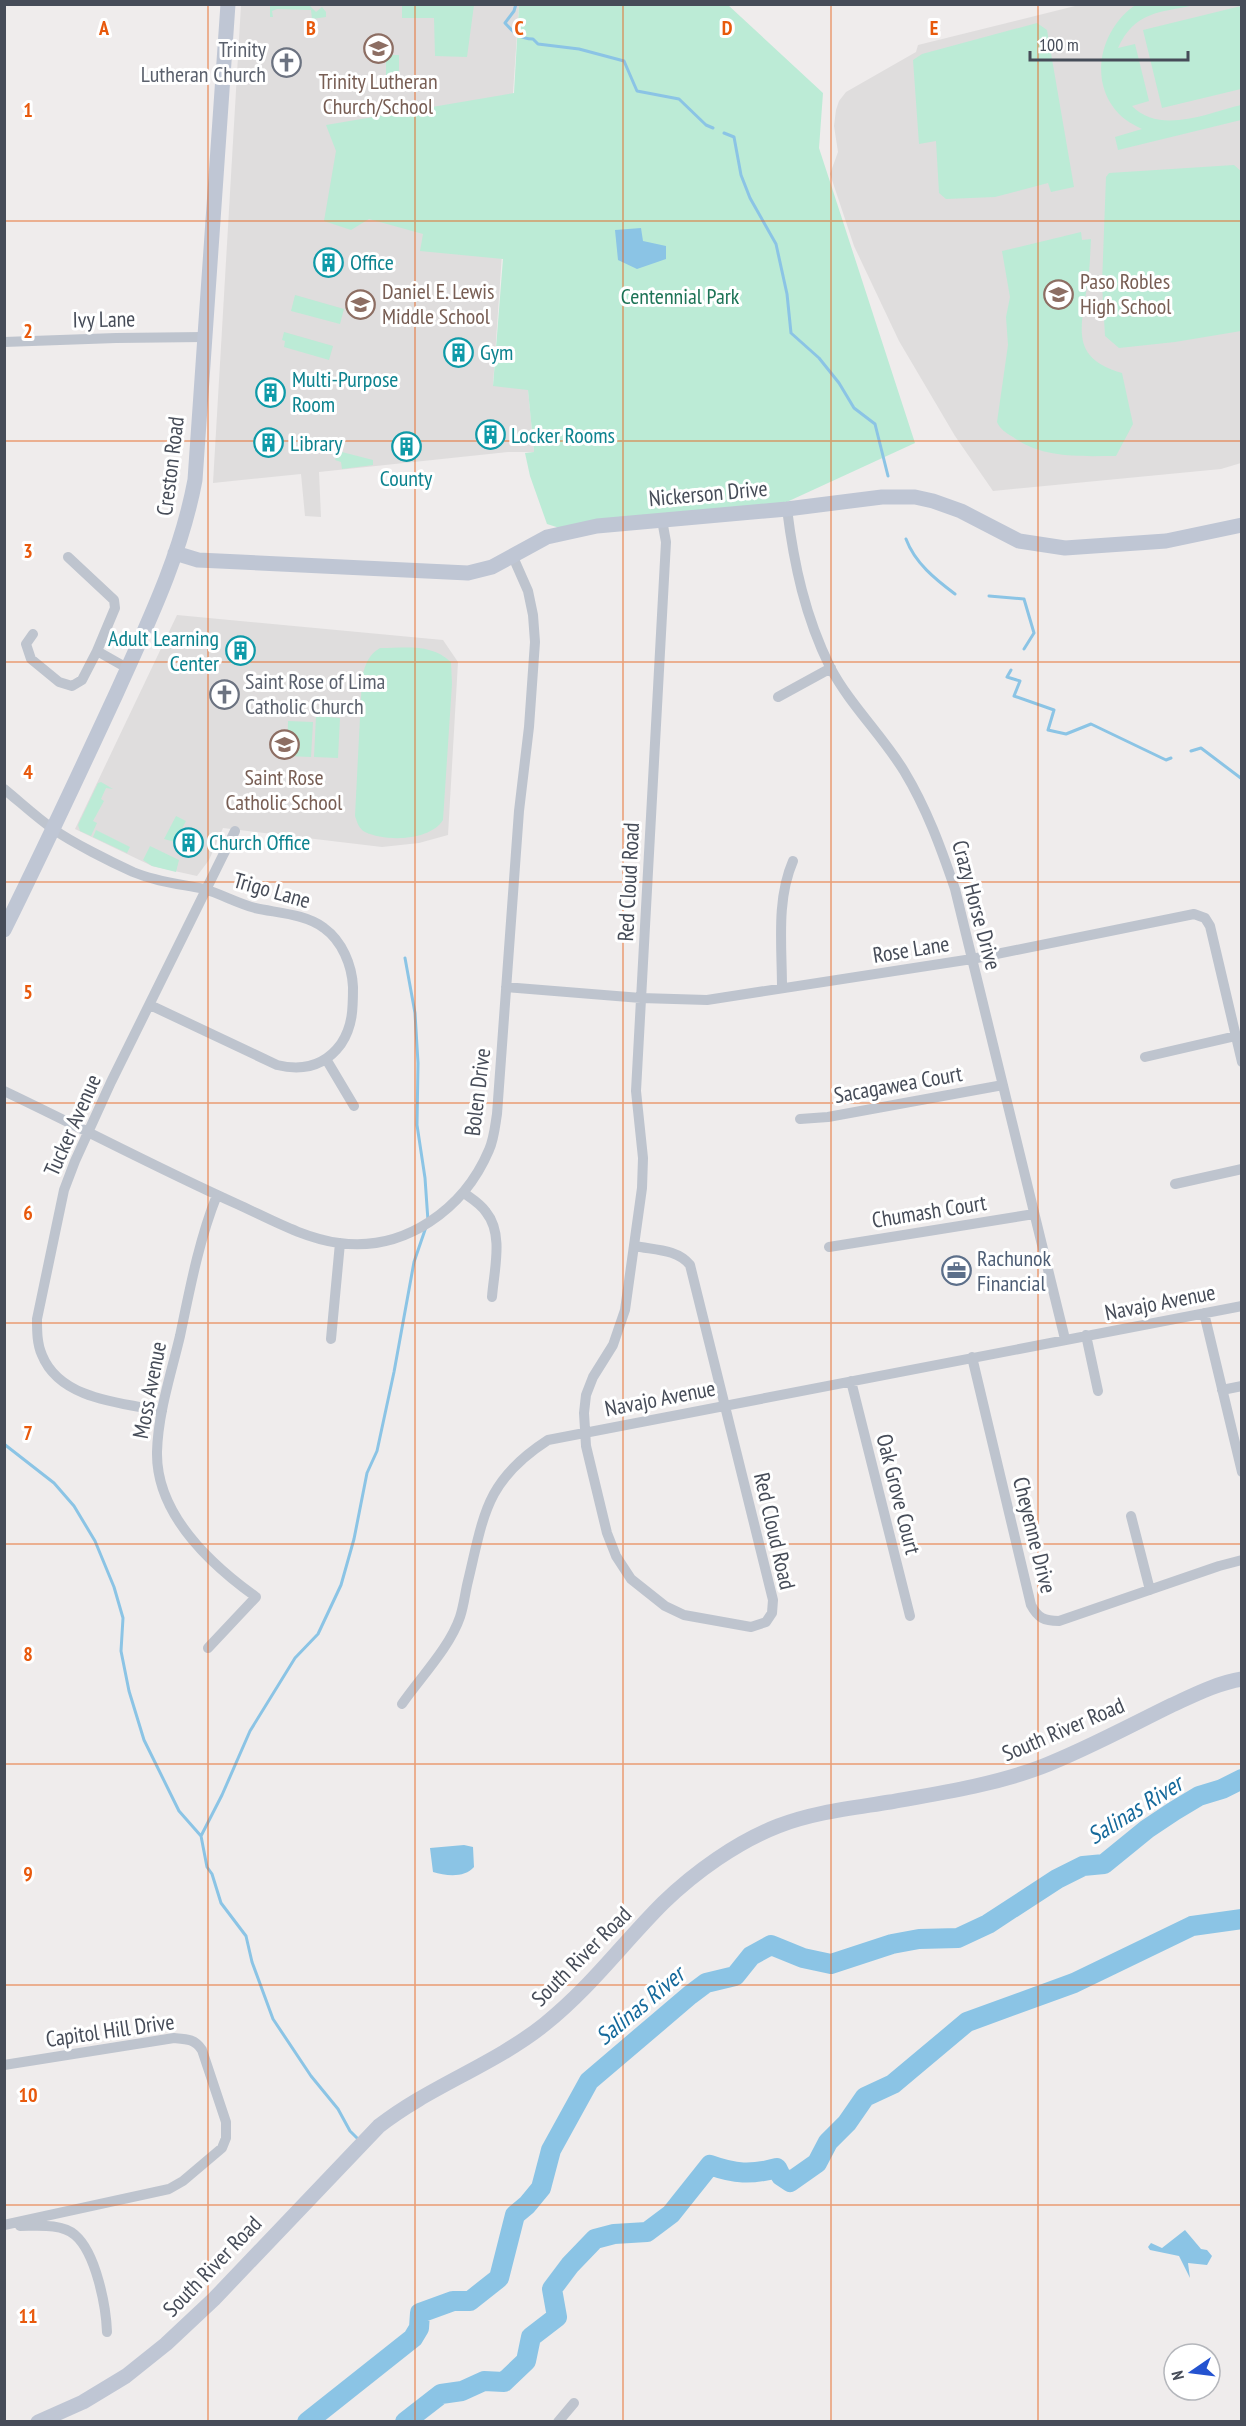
<svg xmlns="http://www.w3.org/2000/svg" width="1246" height="2426" font-family="'PT Sans Narrow',sans-serif">
	<rect width="100%" height="100%" fill="#efecec"/>
	<path fill="#dfdddd" d="M 241,5 L 519,5 L 493,385 L 528,389 L 534,452 L 508,452 L 319,472 L 321,517 L 305,516 L 301,474 L 213,483 Z
		M 1079,5 L 1241,5 L 1241,463 L 1221,469 L 993,491 L 955,436 L 899,341 L 854,246 L 830,174 L 838,152 L 834,126 L 836,110 L 839,101 L 846,92 L 916,52 L 918,45 Z
		M 177,615 L 443,640 L 458,662 L 448,835 L 419,843 L 382,847 L 223,828 L 209,860 L 197,876 L 152,866 L 75,829 Z"/>
	<path fill="#bcebd6" d="M 1137,4 L 1194,5 C 1159,13 1135,11 1118,48 L 1135,44 L 1149,101 L 1132,106 C 1160,135 1208,113 1241,105 L 1241,120 L 1118,150 L 1115,137 L 1142,129 C 1134,125 1126,121 1119,114 C 1087,81 1101,27 1137,4 Z
		M 270,5 L 309,5 L 316,12 L 322,7 L 326,12 L 326,17 L 312,19 L 311,10 L 277,9 L 272,11 L 273,17 L 270,17 Z
		M 399,5 L 474,5 L 467,57 L 435,56 L 434,18 L 402,18 L 402,5 Z
		M 519,5 L 728,5 L 823,93 L 819,148 L 915,443 L 765,512 L 569,531 L 547,524 L 530,476 L 525,453 L 534,452 L 528,390 L 493,386 L 503,259 L 420,251 L 423,234 L 369,219 L 351,230 L 324,221 L 336,151 L 326,125 L 514,93 Z
		M 1241,6 L 1241,89 L 1162,108 L 1143,30 Z
		M 1037,23 L 1047,30 L 1074,187 L 1051,192 L 1048,183 L 995,197 L 946,199 L 939,193 L 936,141 L 919,144 L 913,60 L 922,54 Z
		M 386,55 L 399,55 L 399,81 L 394,82 L 390,78 L 386,77 Z
		M 1234,165 L 1242,172 L 1241,331 L 1175,342 L 1119,348 L 1105,336 L 1102,284 L 1106,177 L 1109,173 Z
		M 1081,232 L 1082,240 L 1091,239 C 1090,255 1090,271 1087,286 C 1081,329 1070,358 1122,373 L 1133,424 L 1116,456 C 1080,456 1043,459 1013,437 C 1006,433 1000,429 997,422 L 1008,345 L 1006,317 L 1010,297 L 1002,251 Z
		M 295,295 L 344,309 L 340,324 L 291,311 Z
		M 284,332 L 333,346 L 329,360 L 284,347 L 285,341 L 282,340 Z
		M 338,451 L 373,460 L 373,465 L 342,469 L 341,462 L 335,460 Z
		M 380,648 C 406,648 431,643 451,662 L 452,684 L 443,820 C 430,841 386,842 365,832 C 359,829 357,822 355,816 L 362,678 C 365,665 368,655 380,648 Z
		M 316,716 L 340,718 L 338,758 L 314,757 Z
		M 288,721 L 313,722 L 311,757 L 287,756 Z
		M 101,782 L 113,789 L 106,788 L 101,799 L 104,801 L 93,821 L 97,823 L 91,836 L 80,831 L 78,825 L 98,783 Z
		M 176,816 L 186,821 L 175,842 L 164,839 Z
		M 96,830 L 130,847 L 127,853 L 93,837 Z
		M 150,846 L 179,860 L 176,872 L 152,866 L 143,860 Z"/>
	<path fill="#8bc4e5" d="M 641,228 L 643,241 L 666,246 L 666,259 L 637,269 L 618,260 L 615,230 Z
		M 464,1845 L 473,1847 L 474,1867 C 465,1878 446,1876 433,1872 L 430,1848 Z
		M 1185,2230 L 1201,2249 L 1207,2250 L 1212,2256 L 1207,2265 L 1188,2263 L 1190,2278 L 1179,2256 L 1150,2250 L 1148,2247 L 1151,2243 L 1162,2248 Z"/>
	<g fill="none" stroke-linecap="round" stroke-linejoin="round">
		<path stroke="#8bc4e5" stroke-width="3" d="M 516,4 L 514,11 L 505,23 C 514,33 520,39 533,39 L 538,44 L 579,49 L 624,61 L 637,91 L 679,99 L 706,125 L 713,128
			M 724,133 L 734,137 L 741,175 L 750,198 L 776,244 L 787,294 L 791,333 L 819,358 L 839,383 L 854,408 L 875,424 L 888,476
			M 906,539 C 915,563 935,579 955,594
			M 989,596 L 1024,599 L 1034,633 L 1024,649
			M 1011,670 L 1007,677 L 1020,681 L 1014,696 L 1054,710 L 1048,730 L 1066,734 L 1091,724 L 1166,760 L 1171,758
			M 1191,751 L 1201,748 L 1242,779
			M 405,958 L 415,1013 L 418,1063 L 417,1125 L 425,1178 L 428,1221
			M 4,1444 L 54,1483 L 74,1506 L 95,1541 L 114,1587 L 123,1618 L 121,1651 L 129,1691 L 144,1740 L 179,1811 L 201,1836 L 207,1867 L 212,1874 L 221,1903 L 246,1936 L 252,1962 L 273,2019 L 311,2076 L 338,2109 L 350,2131 L 359,2140
			M 201,1836 L 222,1795 L 250,1731 L 295,1658 L 318,1634 L 341,1585 L 354,1539 L 367,1473 L 377,1451 L 394,1372 L 414,1262 L 426,1227"/>
		<path stroke="#8bc4e5" stroke-width="20" d="M 307,2422 L 413,2338 L 419,2328 L 420,2313 L 453,2301 L 470,2301 L 499,2278 L 515,2215 L 527,2205 L 541,2188 L 551,2150 L 589,2081 L 690,1995 L 706,1983 L 735,1976 L 751,1956 L 771,1945 L 803,1958 L 831,1964 L 892,1944 L 919,1939 L 958,1938 L 988,1924 L 1057,1879 L 1083,1866 L 1104,1864 L 1147,1829 L 1174,1811 L 1199,1796 L 1222,1789 L 1242,1779
			M 405,2422 L 441,2394 L 462,2391 L 484,2381 L 504,2382 L 526,2361 L 531,2337 L 557,2317 L 552,2289 L 570,2265 L 595,2239 L 614,2234 L 647,2232 L 671,2214 L 710,2165 C 735,2174 751,2175 777,2168 L 781,2176 L 790,2182 L 817,2163 L 828,2142 L 847,2123 L 865,2097 L 893,2084 L 967,2022 L 1074,1983 L 1192,1926 L 1242,1919"/>
		<path stroke="#bec4ce" stroke-width="10" d="M 4,342 L 116,338 L 204,337
			M 787,509 C 794,565 805,616 830,667 C 850,705 882,735 904,771 C 927,809 941,848 955,889 L 1065,1339
			M 68,557 L 114,600 L 115,608 L 97,651 L 127,668
			M 33,634 L 26,644 L 31,659 L 59,682 L 72,686 L 82,680 L 97,651
			M 778,697 L 831,668
			M 4,789 C 20,802 36,817 53,829 C 73,843 111,862 133,872 C 157,882 180,884 204,889 C 221,894 237,903 255,908 C 277,913 306,914 324,928 C 342,941 352,965 353,987 C 353,1008 353,1026 341,1044 C 325,1066 302,1071 277,1065 L 150,1005
			M 506,987 L 641,998 L 707,1000 L 972,959 L 1194,914 L 1205,918 L 1210,926 L 1242,1062
			M 782,988 C 782,946 776,900 793,861
			M 1145,1057 L 1236,1036
			M 326,1059 L 354,1106
			M 4,1091 C 82,1128 159,1169 237,1204 C 270,1219 303,1238 339,1243 C 405,1252 464,1209 489,1150 C 494,1139 495,1126 497,1114 L 519,811 L 529,727 L 535,642 L 533,615 L 528,591 L 513,557
			M 800,1119 L 828,1117 L 1003,1085
			M 1175,1184 L 1242,1169
			M 464,1193 C 471,1198 481,1204 486,1212 C 504,1234 494,1270 492,1297
			M 635,1246 C 654,1250 677,1249 690,1265 L 773,1600 L 772,1613 L 766,1622 L 751,1627 L 684,1615 L 665,1606 L 631,1579 L 616,1556 L 607,1533 L 586,1446 L 584,1413 L 586,1395 L 593,1377 L 613,1345 L 625,1310 L 642,1188 L 643,1158 L 636,1091 L 666,542 L 662,520
			M 829,1247 L 1034,1214
			M 1204,1313 L 1242,1472
			M 1086,1335 L 1098,1391
			M 331,1339 L 340,1243
			M 972,1357 L 1031,1605 C 1038,1618 1044,1621 1059,1621 L 1219,1566 L 1242,1560
			M 851,1381 L 910,1616
			M 1222,1390 L 1242,1386
			M 162,1411 C 122,1403 60,1400 42,1355 C 37,1344 37,1331 37,1319 L 64,1190 L 75,1161 L 111,1082 L 235,831
			M 1131,1516 L 1150,1590
			M 208,1648 L 256,1597 C 210,1564 156,1514 157,1452 C 158,1413 171,1374 180,1336 C 190,1288 199,1240 217,1195
			M 402,1704 C 420,1678 450,1647 460,1617 C 464,1605 465,1593 468,1581 C 484,1514 486,1480 548,1440 L 1242,1306
			M 4,2065 L 174,2038 C 187,2039 195,2039 202,2050 L 226,2122 L 226,2138 L 222,2148 L 183,2181 L 169,2189 L 4,2225
			M 20,2226 C 36,2226 62,2223 75,2235 C 96,2253 106,2306 107,2332
			M 558,2422 L 574,2403"/>
		<path stroke="#bfc6d4" stroke-width="15" d="M 175,553 L 198,560 L 468,573 L 492,567 L 547,537 L 597,526 L 787,509 L 882,497 L 915,497 L 933,501 L 961,511 L 1019,541 L 1065,548 L 1166,541 L 1242,525
			M 4,930 C 43,851 80,772 117,692 C 148,623 181,555 195,480 L 228,4
			M 38,2422 L 83,2402 L 126,2376 L 166,2344 L 214,2299 L 379,2126 C 430,2086 494,2065 545,2024 C 591,1987 622,1944 663,1903 C 695,1872 737,1842 778,1826 C 814,1812 853,1808 890,1802 C 941,1793 993,1785 1041,1767 C 1085,1750 1129,1726 1172,1705 C 1194,1695 1217,1683 1242,1679"/>
	</g>
	<path fill="none" stroke="#e8590c" stroke-width="1.5" stroke-opacity="0.55" d="M 208,4 L 208,2422M 415,4 L 415,2422M 623,4 L 623,2422M 831,4 L 831,2422M 1038,4 L 1038,2422M 4,221 L 1242,221M 4,441 L 1242,441M 4,662 L 1242,662M 4,882 L 1242,882M 4,1103 L 1242,1103M 4,1323 L 1242,1323M 4,1544 L 1242,1544M 4,1764 L 1242,1764M 4,1985 L 1242,1985M 4,2205 L 1242,2205"/>
	<defs>
		<symbol id="school-ring" viewBox="-11 -11 22 22"><circle r="9.5" fill="#fff" stroke="#8d6e63" stroke-width="1.5"/><path d="M0-5L7-2L0 1L-7-2ZM-4 1L0 2.5L4 1V4Q0 6-4 4Z" fill="#8d6e63"/></symbol>
		<symbol id="church-ring" viewBox="-11 -11 22 22"><circle r="9.5" fill="#fff" stroke="#6b7280" stroke-width="1.5"/><path d="M-1.2-6h2.4v3.5h3.3v2.4h-3.3V6h-2.4V-.1h-3.3v-2.4h3.3Z" fill="#6b7280"/></symbol>
		<symbol id="building-ring" viewBox="-11 -11 22 22"><circle r="9.5" fill="#fff" stroke="#0f9aa8" stroke-width="1.5"/><path d="M-4-6H4V6H1V3H-1V6H-4ZM-2.5-4.3h1.7v1.8h-1.7ZM.8-4.3h1.7v1.8H.8ZM-2.5-1h1.7V.8h-1.7ZM.8-1h1.7V.8H.8Z" fill="#0f9aa8"/></symbol>
		<symbol id="office-ring" viewBox="-11 -11 22 22"><circle r="9.5" fill="#fff" stroke="#5c6f8a" stroke-width="1.5"/><path d="M-6-3h4V-5.5h4V-3h4V5H-6ZM-1-4.5V-3h2v-1.5ZM-6 0V1H6V0Z" fill="#5c6f8a"/></symbol>
	</defs>
	<g fill-rule="evenodd">
		<use href="#school-ring" x="362" y="32" width="33" height="33"/>
		<use href="#church-ring" x="270" y="46" width="33" height="33"/>
		<use href="#building-ring" x="312" y="246" width="33" height="33"/>
		<use href="#school-ring" x="1042" y="278" width="33" height="33"/>
		<use href="#school-ring" x="344" y="288" width="33" height="33"/>
		<use href="#building-ring" x="442" y="336" width="33" height="33"/>
		<use href="#building-ring" x="254" y="376" width="33" height="33"/>
		<use href="#building-ring" x="474" y="418" width="33" height="33"/>
		<use href="#building-ring" x="252" y="426" width="33" height="33"/>
		<use href="#building-ring" x="390" y="430" width="33" height="33"/>
		<use href="#building-ring" x="224" y="634" width="33" height="33"/>
		<use href="#church-ring" x="208" y="678" width="33" height="33"/>
		<use href="#school-ring" x="268" y="728" width="33" height="33"/>
		<use href="#building-ring" x="172" y="826" width="33" height="33"/>
		<use href="#office-ring" x="940" y="1254" width="33" height="33"/>
	</g>
	<g text-anchor="middle" stroke-width="6" stroke-linejoin="round" paint-order="stroke">
		<g font-size="22" fill="#5b616d" stroke="#fff" text-anchor="end">
			<text x="266" y="57">Trinity<tspan x="266" dy="25">Lutheran Church</tspan></text>
			<text x="245" y="689" text-anchor="start">Saint Rose of Lima<tspan x="245" dy="25">Catholic Church</tspan></text>
		</g>
		<g font-size="22" fill="#785e54" stroke="#fff">
			<text x="378" y="89">Trinity Lutheran<tspan x="378" dy="25">Church/School</tspan></text>
			<text x="1080" y="289" text-anchor="start">Paso Robles<tspan x="1080" dy="25">High School</tspan></text>
			<text x="382" y="299" text-anchor="start">Daniel E. Lewis<tspan x="382" dy="25">Middle School</tspan></text>
			<text x="284" y="785">Saint Rose<tspan x="284" dy="25">Catholic School</tspan></text>
		</g>
		<g font-size="22" fill="#0d838f" stroke="#fff" text-anchor="start">
			<text x="350" y="270">Office</text>
			<text x="480" y="360">Gym</text>
			<text x="292" y="387">Multi-Purpose<tspan x="292" dy="25">Room</tspan></text>
			<text x="511" y="443">Locker Rooms</text>
			<text x="290" y="451">Library</text>
			<text x="406" y="486" text-anchor="middle">County</text>
			<text x="219" y="646" text-anchor="end">Adult Learning<tspan x="219" dy="25">Center</tspan></text>
			<text x="209" y="850">Church Office</text>
		</g>
		<g font-size="22" fill="#1c7356" stroke="#fff">
			<text x="680" y="304">Centennial Park</text>
		</g>
		<g font-size="22" fill="#464c58" stroke="#fff">
			<text transform="translate(104 319) rotate(-1)" y="8">Ivy Lane</text>
			<text transform="translate(170 466) rotate(-83)" y="8">Creston Road</text>
			<text transform="translate(708 493) rotate(-5)" y="8">Nickerson Drive</text>
			<text transform="translate(628 882) rotate(-87)" y="8">Red Cloud Road</text>
			<text transform="translate(272 890) rotate(16)" y="8">Trigo Lane</text>
			<text transform="translate(977 905) rotate(75)" y="8">Crazy Horse Drive</text>
			<text transform="translate(911 949) rotate(-9)" y="8">Rose Lane</text>
			<text transform="translate(898 1084) rotate(-10)" y="8">Sacagawea Court</text>
			<text transform="translate(477 1092) rotate(-83)" y="8">Bolen Drive</text>
			<text transform="translate(72 1125) rotate(-66)" y="8">Tucker Avenue</text>
			<text transform="translate(929 1211) rotate(-9)" y="8">Chumash Court</text>
			<text transform="translate(1160 1302) rotate(-11)" y="8">Navajo Avenue</text>
			<text transform="translate(149 1390) rotate(-79)" y="8">Moss Avenue</text>
			<text transform="translate(660 1398) rotate(-11)" y="8">Navajo Avenue</text>
			<text transform="translate(899 1494) rotate(76)" y="8">Oak Grove Court</text>
			<text transform="translate(775 1531) rotate(77)" y="8">Red Cloud Road</text>
			<text transform="translate(1035 1535) rotate(76)" y="8">Cheyenne Drive</text>
			<text transform="translate(1063 1729) rotate(-23)" y="8">South River Road</text>
			<text transform="translate(581 1956) rotate(-45)" y="8">South River Road</text>
			<text transform="translate(110 2030) rotate(-8)" y="8">Capitol Hill Drive</text>
			<text transform="translate(212 2266) rotate(-46)" y="8">South River Road</text>
		</g>
		<g font-size="22" fill="#4e5e75" stroke="#fff" text-anchor="start">
			<text x="977" y="1266">Rachunok<tspan x="977" dy="25">Financial</tspan></text>
		</g>
		<g font-size="24" font-style="italic" fill="#15699b" stroke="#fff">
			<text transform="translate(1135 1810) rotate(-32)" y="8">Salinas River</text>
			<text transform="translate(640 2006) rotate(-40)" y="8">Salinas River</text>
		</g>
	</g>
	<g font-size="20" text-anchor="middle" font-weight="bold" fill="#e8590c" stroke="#fff" stroke-width="6" stroke-linejoin="round" paint-order="stroke">
		<text x="104" y="35">A</text>
		<text x="311" y="35">B</text>
		<text x="519" y="35">C</text>
		<text x="727" y="35">D</text>
		<text x="934" y="35">E</text>
		<text x="28" y="117">1</text>
		<text x="28" y="338">2</text>
		<text x="28" y="558">3</text>
		<text x="28" y="779">4</text>
		<text x="28" y="999">5</text>
		<text x="28" y="1220">6</text>
		<text x="28" y="1440">7</text>
		<text x="28" y="1661">8</text>
		<text x="28" y="1881">9</text>
		<text x="28" y="2102">10</text>
		<text x="28" y="2323">11</text>
	</g>
	<rect width="1246" height="2426" fill="none" stroke="#464c58" stroke-width="12"/>
	<g transform="translate(1192 2372) rotate(256)"><circle r="28" fill="#ffffff" stroke="#b5b7bc" stroke-width="1.5"/>
	<path d="M0-4.5L10 22L0 15L-10 22Z" fill="#2453d0"/>
	<text y="-9" font-size="16" font-weight="bold" text-anchor="middle" fill="#464c58">N</text>
	</g>
	<path d="M1030 51v9h158v-9" fill="none" stroke="#464c58" stroke-width="3"/>
	<text x="1039" y="51" font-size="18" fill="#464c58" stroke="#ffffff" stroke-width="4.5" paint-order="stroke">100 m</text>
</svg>
